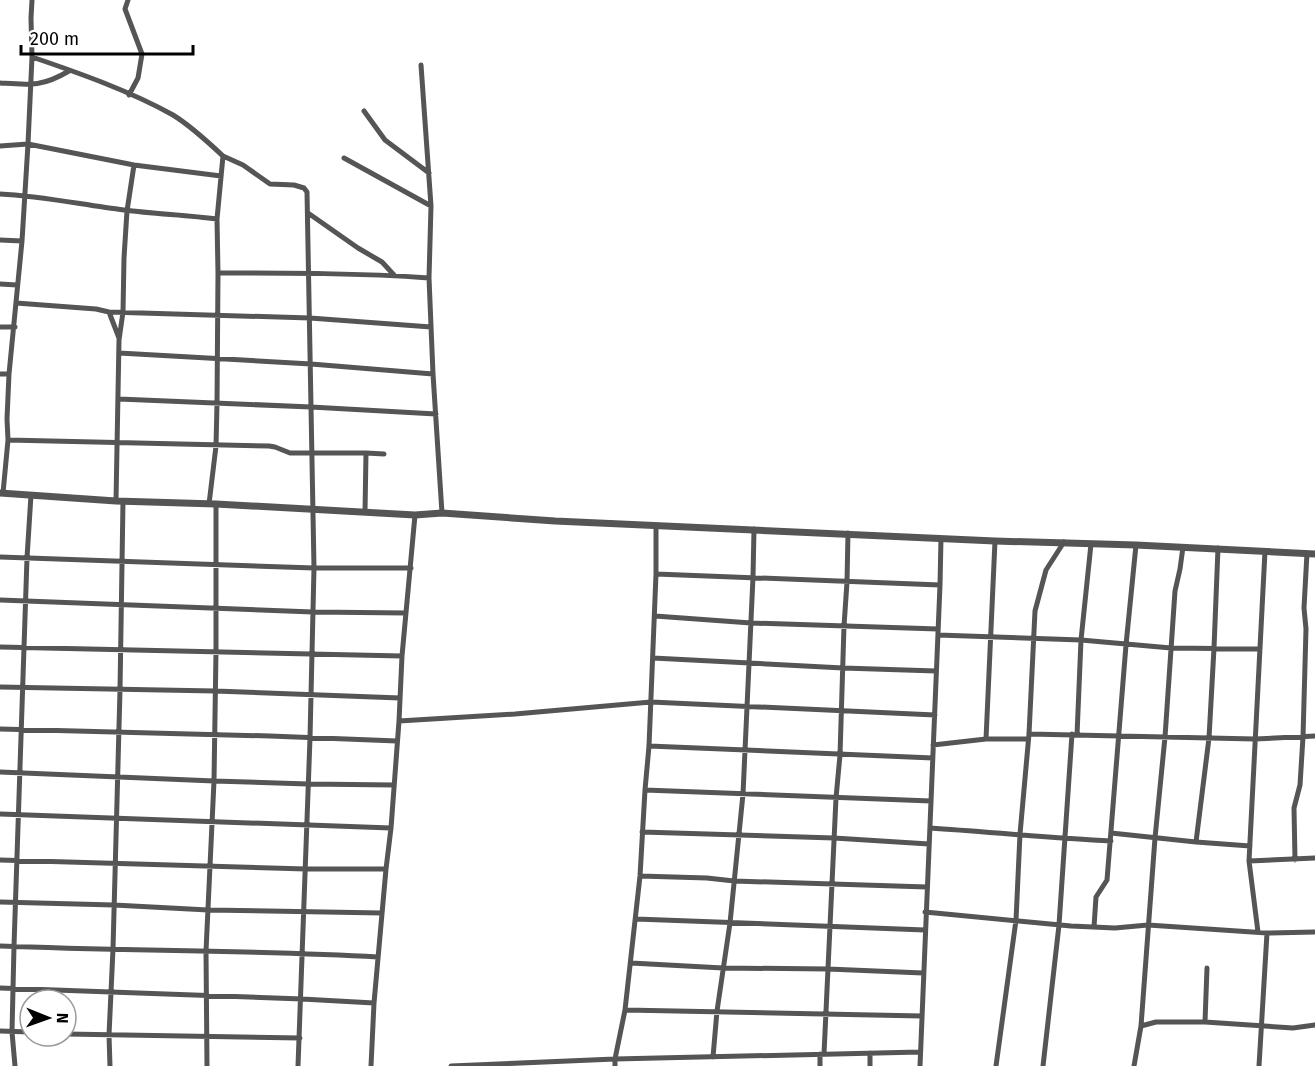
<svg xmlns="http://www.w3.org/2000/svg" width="1315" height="1066" font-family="'Fira Sans',sans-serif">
	<rect width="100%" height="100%" fill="#fff"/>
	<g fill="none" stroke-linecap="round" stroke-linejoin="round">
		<path stroke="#555" stroke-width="5" d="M 128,0 L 125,9 L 142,54 L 138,78 L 129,95
			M 32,57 C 79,73 130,91 173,115 C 191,126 208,142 223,156 L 217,219 L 218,273 L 217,404 L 216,446 L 209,504
			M 421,65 L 431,206 L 429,278 L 433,374 L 442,513
			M 0,83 C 30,85 42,87 69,71
			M 364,111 L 385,140 L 429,173
			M 0,146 L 28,144 L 134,165 L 221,176
			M 223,156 L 243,165 L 270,184 L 294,185 L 304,188 L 307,192 L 314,568 L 310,738 L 298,1066
			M 344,158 L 431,206
			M 0,194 C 42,196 83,205 124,210 C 155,214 186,215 217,219
			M 308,213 L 358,248 L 382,262 L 394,275
			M 0,240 L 22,241
			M 218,273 C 289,273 359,273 429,278
			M 0,284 L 17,285
			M 16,303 L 96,309 L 109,312 L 310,318 L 431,327
			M 109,312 L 119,338
			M 0,327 L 15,327
			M 119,353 L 311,364 L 433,374
			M 0,374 L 9,374
			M 119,399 L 311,407 L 436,414
			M 8,440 L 269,446 L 275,447 L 290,453 L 366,453 L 365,512
			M 366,453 L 384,454
			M 3,493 L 8,440 L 7,419 L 9,374 L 22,241 L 28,144 L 32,57 L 31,18 L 32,0
			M 116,501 L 119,340 L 123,312 L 124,258 L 127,211 L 134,165
			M 0,557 L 314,568 L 411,568
			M 656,574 L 940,585
			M 0,600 L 313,612 L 406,613
			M 655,616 L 751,623 L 938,629
			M 938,635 L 1081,640 L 1171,648 L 1260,649
			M 0,647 L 402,656
			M 653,658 L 843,668 L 936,671
			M 0,687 L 215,691 L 400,698
			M 399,721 L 515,714 L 651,702 L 935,715
			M 0,729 L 270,736 L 397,741
			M 1029,734 L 1255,739 L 1315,736
			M 1077,735 L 1081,640 L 1091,544
			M 986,739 L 995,541
			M 933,745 L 986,739 L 1028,739
			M 649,746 L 933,758
			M 0,772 L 214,781 L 308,784 L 394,785
			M 645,790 L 931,801
			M 0,814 L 391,828
			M 930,828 C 990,832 1050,838 1111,841
			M 642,832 L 834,838 L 929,844
			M 1111,833 L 1196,842 L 1209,738 L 1214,648 L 1218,548
			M 1196,842 L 1250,846
			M 0,860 L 306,869 L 386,869
			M 1295,860 L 1294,808 L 1300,785 L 1303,737 L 1306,629 L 1304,608 L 1307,553
			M 1249,861 L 1315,858
			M 640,876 L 707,878 L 734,881 L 927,887
			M 0,902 L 114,905 L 208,910 L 382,913
			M 925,912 L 1071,926 L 1115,928 L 1148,925 L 1267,933 L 1315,932
			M 636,919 L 925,930
			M 1094,927 L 1096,897 L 1107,880 L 1126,645 L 1136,545
			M 1258,932 L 1249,861 L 1265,551
			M 0,946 C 126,951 252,950 378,957
			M 631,963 L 723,968 L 828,969 L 923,973
			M 1207,968 L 1205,1022 L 1293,1028 L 1315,1025
			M 0,988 L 302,999 L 374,1003
			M 625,1010 L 922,1016
			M 1141,1026 L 1156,1022 L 1205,1022
			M 0,1031 L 30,1032
			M 66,1034 L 300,1038
			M 870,1053 L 870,1066
			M 820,1054 L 820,1066
			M 824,1054 L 836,798 L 840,755 L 844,626 L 847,582 L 848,533
			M 713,1057 L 717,1011 L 730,923 L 743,794 L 753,577 L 754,529
			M 15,1066 L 12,1032 L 14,946 L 27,558 L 31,495
			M 110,1066 L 109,1035 L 113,949 L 120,690 L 123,501
			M 207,1066 L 206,951 L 214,781 L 216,651 L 216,504
			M 371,1066 L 374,1003 L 386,869 L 391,828 L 399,721 L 402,656 L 415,515
			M 451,1066 L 615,1059 L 920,1052
			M 615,1066 L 615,1059 L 625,1010 L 640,876 L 645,790 L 649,746 L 656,574 L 656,525
			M 920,1066 L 940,585 L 941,538
			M 996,1066 L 1016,920 L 1020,834 L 1029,734 L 1035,611 L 1046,570 L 1064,542
			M 1043,1066 L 1059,925 L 1072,734
			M 1134,1066 L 1141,1026 L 1155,838 L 1165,737 L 1175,591 L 1180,569 L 1183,547
			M 1259,1066 L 1267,933"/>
		<path stroke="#555" stroke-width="7" d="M 0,493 L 116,501 L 216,504 L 415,515 L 442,513 L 555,521 L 995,541 L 1136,545 L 1315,554"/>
	</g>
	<g transform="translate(48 1018) rotate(91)"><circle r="28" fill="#ffffff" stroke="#999999" stroke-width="1.5"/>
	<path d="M0-4.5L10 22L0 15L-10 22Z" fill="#000000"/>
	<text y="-9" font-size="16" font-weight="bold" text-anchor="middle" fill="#000000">N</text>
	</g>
	<path d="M21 45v9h172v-9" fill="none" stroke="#000000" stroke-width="3"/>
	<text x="30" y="45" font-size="18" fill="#000000" stroke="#ffffff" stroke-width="4.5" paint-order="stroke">200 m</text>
</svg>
